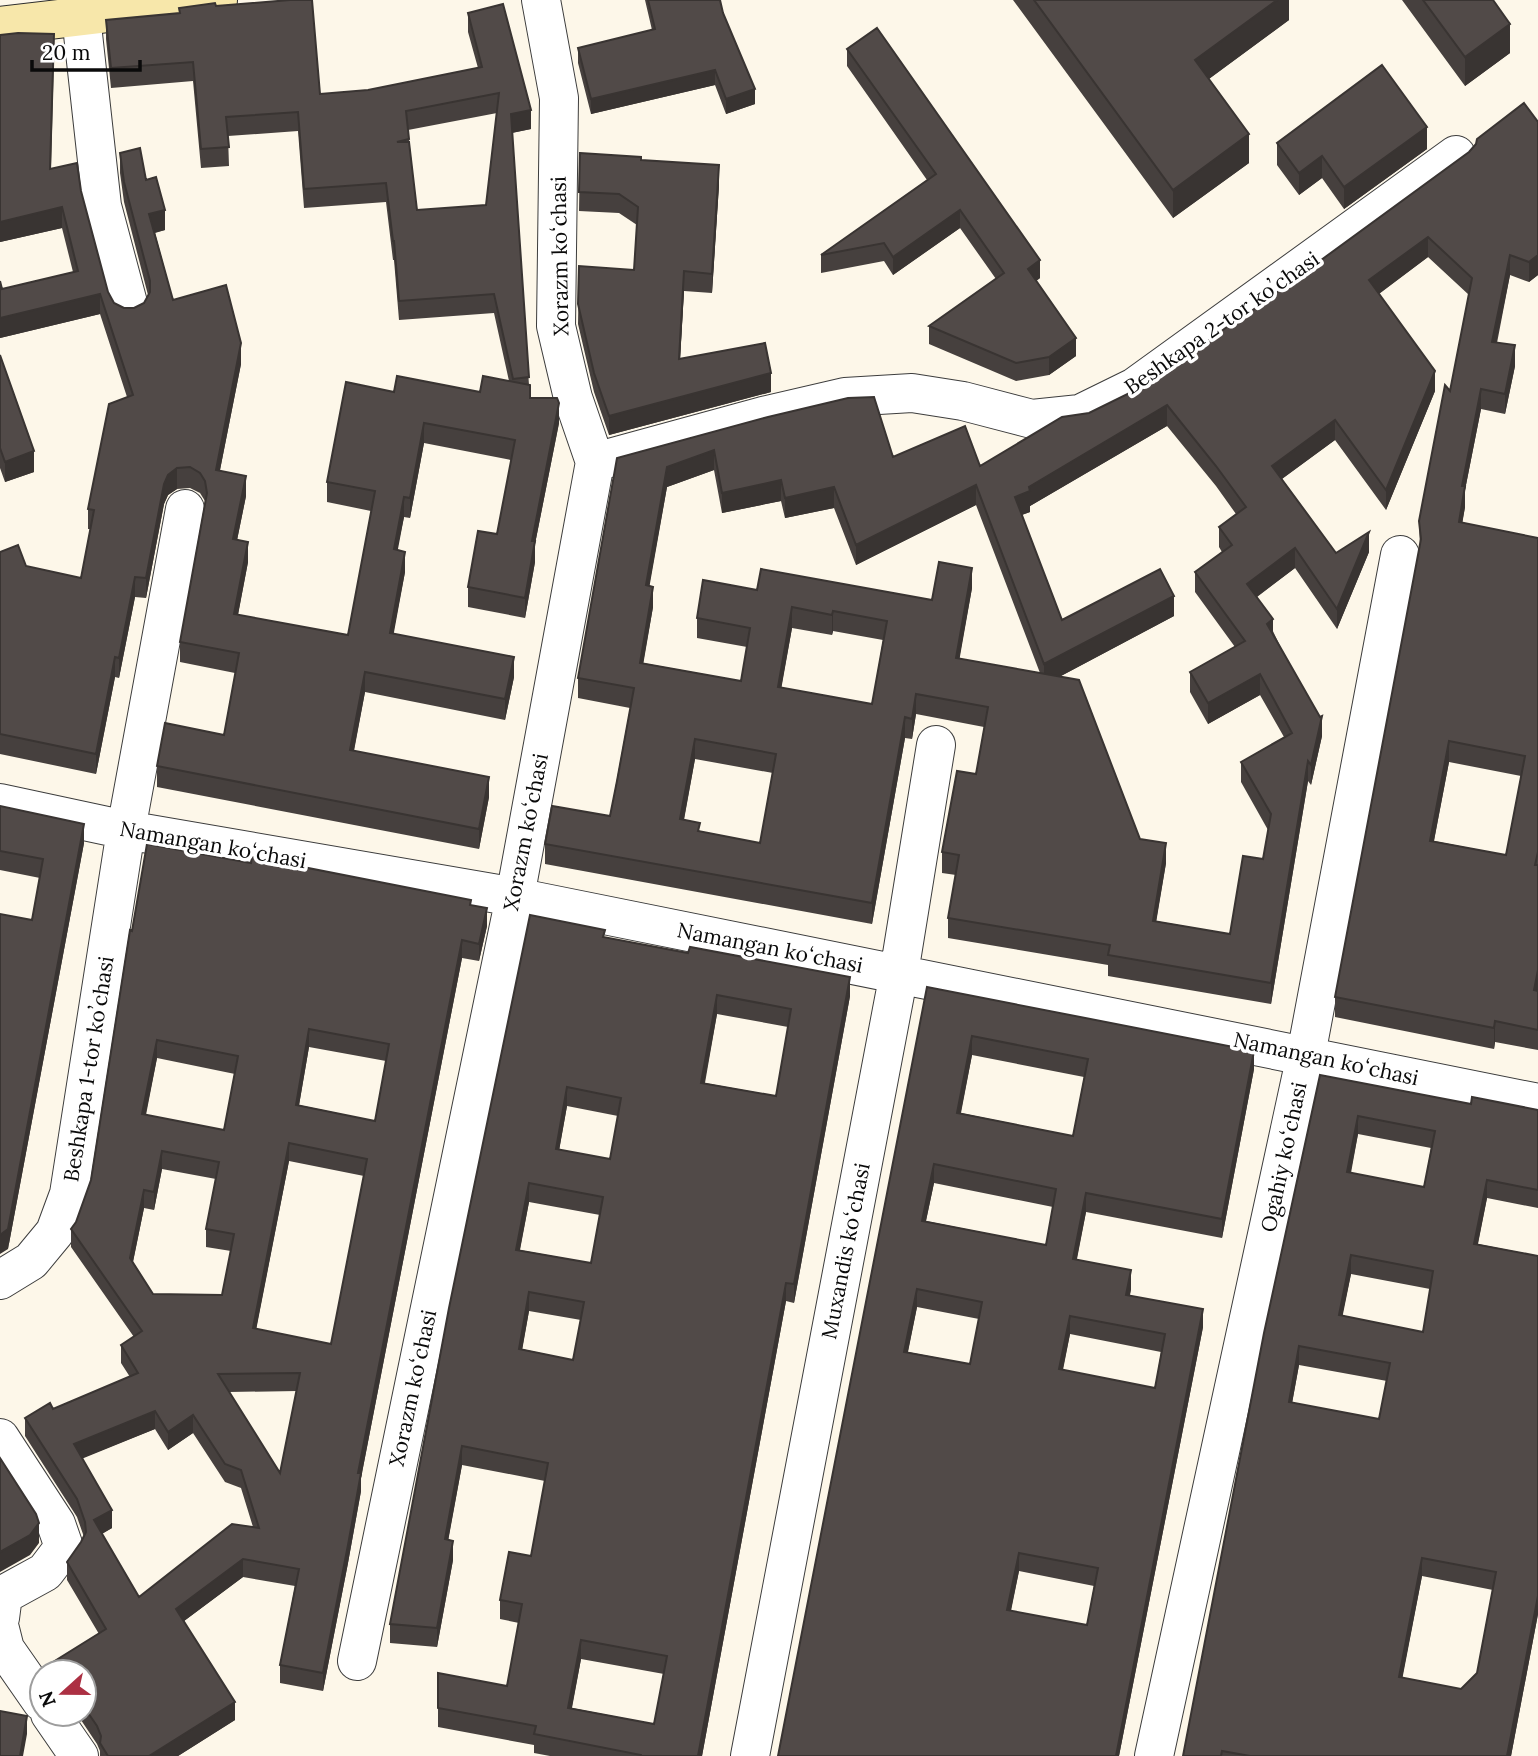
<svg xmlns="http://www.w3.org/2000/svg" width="1538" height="1756" font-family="Lora,serif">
	<rect width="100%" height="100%" fill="#fdf7e9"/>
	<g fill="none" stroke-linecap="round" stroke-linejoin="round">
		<defs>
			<path id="street" d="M 81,16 L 102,206 L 129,307
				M 595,462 L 763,416 L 845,397 L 912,393 L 963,401 L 1032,419 L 1080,414 L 1135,387 L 1456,155
				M 0,803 L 126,830 L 515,897 L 1538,1103
				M 0,1280 L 31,1261 L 55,1232 L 69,1194 L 126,830 L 185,509
				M 0,1438 L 56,1524 L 64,1547 L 45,1572 L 3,1595 L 0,1618
				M 0,1629 L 5,1649 L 42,1702
				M 357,1661 L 515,897 L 595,462 L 573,398 L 556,326 L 559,98 L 541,0
				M 50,1714 L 79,1756
				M 750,1756 L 899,973 L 936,745
				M 1154,1756 L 1306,1055 L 1400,555"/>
			<path id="secondary" d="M 0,26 L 218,0"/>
		</defs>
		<use href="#street" stroke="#3d3d3d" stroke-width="40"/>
		<use href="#secondary" stroke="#2c2c2c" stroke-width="40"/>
		<use href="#street" stroke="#fff" stroke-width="38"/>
		<use href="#secondary" stroke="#f7e7aa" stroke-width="38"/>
	</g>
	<path fill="#46403e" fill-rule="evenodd" d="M 645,0 L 720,0 L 723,13 L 755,104 L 726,114 L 715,85 L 591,114 L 578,63 L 578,48 L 652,30 Z
		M 1013,0 L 1289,0 L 1289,20 L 1209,79 L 1249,163 L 1173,218 Z
		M 1402,0 L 1493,0 L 1510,53 L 1465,86 Z
		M 216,6 L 320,94 L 368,90 L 478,68 L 468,32 L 468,13 L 531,129 L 512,133 L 529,385 L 530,398 L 559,423 L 535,544 L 535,562 L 525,618 L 468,607 L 468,587 L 497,534 L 511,460 L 424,443 L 410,518 L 404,517 L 397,550 L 405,572 L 393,634 L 514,677 L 505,720 L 365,692 L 354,751 L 489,797 L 479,849 L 157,787 L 157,766 L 224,735 L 235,673 L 180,662 L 180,642 L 205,501 L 200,493 L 190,488 L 177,489 L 168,495 L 164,504 L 146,598 L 135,597 L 119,678 L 115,677 L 96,774 L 0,754 L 0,552 L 26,566 L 81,578 L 90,529 L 88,529 L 88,509 L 127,397 L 100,314 L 0,338 L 0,281 L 2,289 L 73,272 L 62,228 L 0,242 L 0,35 L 54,55 L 51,169 L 81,191 L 108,292 L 114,303 L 124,308 L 134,308 L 144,303 L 148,295 L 124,202 L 120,173 L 120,153 L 146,180 L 165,230 L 155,233 L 173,300 L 241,364 L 220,470 L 246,496 L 237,540 L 248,562 L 238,615 L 348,635 L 371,511 L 327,502 L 327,482 L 394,392 L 480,392 L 509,381 L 494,313 L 399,320 L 394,260 L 393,260 L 386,202 L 304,208 L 298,131 L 228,136 L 229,166 L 201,168 L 193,81 L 111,88 L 106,39 L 106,20 L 179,13 L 179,8 ZM 497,113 L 486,205 L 417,210 L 408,130 Z
		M 847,49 L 1040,278 L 1036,281 L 1076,356 L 1049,375 L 1016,381 L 929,344 L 929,326 L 996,279 L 960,228 L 893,275 L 884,261 L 821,273 L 821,255 L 927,180 L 847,66 Z
		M 1538,122 L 1538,275 L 1529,282 L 1510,275 L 1497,343 L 1515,366 L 1505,414 L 1481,409 L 1465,490 L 1465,507 L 1462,523 L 1538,538 L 1538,1050 L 1495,1042 L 1494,1049 L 1335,1017 L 1335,997 L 1420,548 L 1419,521 L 1450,391 L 1469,295 L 1428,257 L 1379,294 L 1435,391 L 1386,510 L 1335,440 L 1282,479 L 1336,553 L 1369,552 L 1337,629 L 1295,568 L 1257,597 L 1322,736 L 1311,785 L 1308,781 L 1271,1004 L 1108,976 L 1108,965 L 948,938 L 948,918 L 956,875 L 942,873 L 942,852 L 976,774 L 984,727 L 916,714 L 912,739 L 905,738 L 872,924 L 545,864 L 545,844 L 610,816 L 630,708 L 578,698 L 578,678 L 617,458 L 768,417 L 893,457 L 980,466 L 1148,384 L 1239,320 ZM 1167,426 L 1216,486 L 1236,514 L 1219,527 L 1219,547 L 1222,552 L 1195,572 L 1195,592 L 1235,647 L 1190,672 L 1190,692 L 1208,724 L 1260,695 L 1284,737 L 1241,762 L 1241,782 L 1268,830 L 1263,859 L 1230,934 L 1156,921 L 1166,863 L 1140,839 L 1059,677 L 1174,616 L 1062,620 L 1022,515 L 1030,512 L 1030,506 ZM 714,470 L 722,513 L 781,501 L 785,518 L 834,508 L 856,565 L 976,505 L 1040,673 L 959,659 L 972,588 L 932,600 L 757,590 L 697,618 L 697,638 L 747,647 L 741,681 L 643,663 L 653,607 L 649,586 L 667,487 ZM 792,628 L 832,635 L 833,631 L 883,640 L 872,704 L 781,688 ZM 695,759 L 773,773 L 760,843 L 700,831 L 684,820 ZM 1449,762 L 1521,776 L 1506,855 L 1434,841 Z
		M 1277,143 L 1427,149 L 1344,209 L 1322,178 L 1299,195 L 1277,165 Z
		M 580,153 L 641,160 L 719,185 L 712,293 L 684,291 L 680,359 L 771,392 L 609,435 L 594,392 L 578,324 L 579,266 L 634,270 L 637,225 L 619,213 L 579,211 Z
		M 0,355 L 34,472 L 5,482 L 0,468 Z
		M 0,806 L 84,843 L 8,1249 L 32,920 L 40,878 L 0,870 Z
		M 471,905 L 487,926 L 479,961 L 462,958 L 361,1478 L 361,1491 L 348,1563 L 323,1691 L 280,1683 L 280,1665 L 295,1586 L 243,1577 L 184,1621 L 235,1720 L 178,1756 L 100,1756 L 100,1751 L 97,1744 L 77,1714 L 84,1714 L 84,1672 L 99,1634 L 67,1580 L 67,1562 L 81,1542 L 84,1537 L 77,1517 L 25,1436 L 25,1418 L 53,1409 L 130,1377 L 121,1363 L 121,1345 L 134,1337 L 71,1247 L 71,1229 L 76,1222 L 91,1180 L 130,930 ZM 309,1047 L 386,1061 L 375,1121 L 299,1105 ZM 157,1058 L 235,1074 L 224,1130 L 146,1115 ZM 289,1161 L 364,1176 L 331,1344 L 256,1329 ZM 162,1169 L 216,1179 L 206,1229 L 206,1247 L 231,1251 L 222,1295 L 153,1294 L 133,1262 L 144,1208 L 154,1210 ZM 297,1391 L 280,1473 L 229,1392 ZM 155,1429 L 168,1450 L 193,1433 L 225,1482 L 241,1488 L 253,1527 L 139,1597 L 102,1534 L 112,1528 L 82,1458 Z
		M 605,937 L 850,996 L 794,1303 L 786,1301 L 702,1756 L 550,1756 L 534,1753 L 534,1745 L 438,1727 L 438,1673 L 507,1686 L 519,1623 L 500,1619 L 500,1600 L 531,1556 L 545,1481 L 462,1465 L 448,1540 L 453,1560 L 437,1647 L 390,1643 L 390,1624 ZM 717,1014 L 788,1027 L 776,1096 L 705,1083 ZM 567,1106 L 618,1116 L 610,1159 L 559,1150 ZM 529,1202 L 600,1215 L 591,1263 L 520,1250 ZM 529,1311 L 581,1320 L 573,1360 L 522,1349 ZM 581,1659 L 664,1674 L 654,1724 L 572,1708 Z
		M 927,987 L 1254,1069 L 1222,1238 L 1086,1212 L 1077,1259 L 1131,1289 L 1130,1295 L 1203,1327 L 1119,1756 L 778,1756 ZM 972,1055 L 1084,1077 L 1073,1136 L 961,1113 ZM 934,1183 L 1053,1207 L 1046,1245 L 926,1221 ZM 917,1307 L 979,1319 L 970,1364 L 908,1352 ZM 1070,1334 L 1161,1352 L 1155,1388 L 1063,1370 ZM 1019,1571 L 1094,1586 L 1087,1625 L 1011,1611 Z
		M 1320,1075 L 1471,1104 L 1538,1110 L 1538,1208 L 1487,1198 L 1478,1244 L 1538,1256 L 1538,1614 L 1511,1756 L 1183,1756 ZM 1358,1134 L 1431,1148 L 1424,1187 L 1351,1173 ZM 1351,1274 L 1430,1289 L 1423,1332 L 1342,1316 ZM 1299,1365 L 1387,1381 L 1379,1419 L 1292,1403 ZM 1422,1576 L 1493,1590 L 1477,1673 L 1461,1689 L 1402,1678 Z
		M 53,1662 L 59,1672 L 53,1672 Z"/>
	<path fill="#393432" d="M 1277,0 L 1289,0 L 1289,20 L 1195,89 L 1195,60 Z
		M 1510,24 L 1510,53 L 1465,86 L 1465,57 Z
		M 715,70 L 715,85 L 591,114 L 591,99 Z
		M 755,89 L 755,104 L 726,114 L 726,99 Z
		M 531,110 L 531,129 L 511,133 L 511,114 Z
		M 1427,127 L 1427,149 L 1344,209 L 1344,187 Z
		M 1249,134 L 1249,163 L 1173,218 L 1173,190 Z
		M 1322,156 L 1322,178 L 1299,195 L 1299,173 Z
		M 719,165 L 719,185 L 712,293 L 712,274 Z
		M 62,207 L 62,228 L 0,242 L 0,222 Z
		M 165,210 L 165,230 L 149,234 L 149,214 Z
		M 960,210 L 960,228 L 893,275 L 893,257 Z
		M 1428,237 L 1428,257 L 1369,301 L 1369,280 Z
		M 1510,255 L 1510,275 L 1492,363 L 1492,342 Z
		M 1538,255 L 1538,275 L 1529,282 L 1529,262 Z
		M 1040,260 L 1040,278 L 1028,287 L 1028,269 Z
		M 684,271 L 684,291 L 679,378 L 679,359 Z
		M 100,294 L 100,314 L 0,338 L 0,318 Z
		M 1076,338 L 1076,356 L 1049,375 L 1049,357 Z
		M 241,343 L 241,364 L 216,490 L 216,470 Z
		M 1515,345 L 1515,366 L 1505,414 L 1505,394 Z
		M 1435,371 L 1435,391 L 1386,510 L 1386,490 Z
		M 771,373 L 771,392 L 609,435 L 609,416 Z
		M 1481,389 L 1481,409 L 1465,490 L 1465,507 L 1459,543 L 1459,522 L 1462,486 Z
		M 559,403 L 559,423 L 535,544 L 535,562 L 525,618 L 525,598 L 532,541 Z
		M 1167,405 L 1167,426 L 1030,506 L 1030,512 L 1015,517 L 1015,497 L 1029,487 Z
		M 1335,420 L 1335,440 L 1272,486 L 1272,466 Z
		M 424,423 L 424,443 L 410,518 L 410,498 Z
		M 714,450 L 714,470 L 667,487 L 646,606 L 646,585 L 667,467 Z
		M 34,451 L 34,472 L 5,482 L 5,462 Z
		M 177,468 L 177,489 L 168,495 L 164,504 L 146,598 L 146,578 L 164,484 L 168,475 Z
		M 246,476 L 246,496 L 233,560 L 233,539 Z
		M 781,480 L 781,501 L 722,513 L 722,493 Z
		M 976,485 L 976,505 L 856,565 L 856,545 Z
		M 834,487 L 834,508 L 785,518 L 785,498 Z
		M 404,497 L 404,517 L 394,570 L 394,549 Z
		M 1369,532 L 1369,552 L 1337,629 L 1337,609 Z
		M 248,542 L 248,562 L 234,635 L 234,614 Z
		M 1295,548 L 1295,568 L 1247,604 L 1247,584 Z
		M 405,552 L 405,572 L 390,654 L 390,633 Z
		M 972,568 L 972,588 L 956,679 L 956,658 Z
		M 135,577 L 135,597 L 119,678 L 119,658 Z
		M 653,587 L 653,607 L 640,683 L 640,663 Z
		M 1174,596 L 1174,616 L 1044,685 L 1044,664 Z
		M 792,607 L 792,628 L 778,707 L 778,687 Z
		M 833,611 L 833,631 L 832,635 L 832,615 Z
		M 1273,619 L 1273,640 L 1267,624 Z
		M 115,657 L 115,677 L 96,774 L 96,754 Z
		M 514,657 L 514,677 L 505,720 L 505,699 Z
		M 365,672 L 365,692 L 350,770 L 350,750 Z
		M 1260,674 L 1260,695 L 1208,724 L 1208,703 Z
		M 916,694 L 916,714 L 912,739 L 912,719 Z
		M 1322,716 L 1322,736 L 1311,785 L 1311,765 Z
		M 905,717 L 905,738 L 872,924 L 872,903 Z
		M 695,739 L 695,759 L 680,840 L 680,819 Z
		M 1449,741 L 1449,762 L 1430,861 L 1430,841 Z
		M 1308,761 L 1308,781 L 1271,1004 L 1271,983 Z
		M 489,777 L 489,797 L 479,849 L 479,829 Z
		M 84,824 L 84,843 L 8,1249 L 0,1254 L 0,1235 Z
		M 1166,843 L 1166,863 L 1153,941 L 1153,921 Z
		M 487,908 L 487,926 L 479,961 L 479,944 Z
		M 462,940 L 462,958 L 361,1478 L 361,1491 L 348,1563 L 323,1691 L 323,1673 L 358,1473 Z
		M 1538,970 L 1538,990 L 1534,1011 L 1534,990 Z
		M 850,977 L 850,996 L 794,1303 L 794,1284 Z
		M 717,995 L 717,1014 L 701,1101 L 701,1083 Z
		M 1495,1021 L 1495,1042 L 1494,1049 L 1494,1028 Z
		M 309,1029 L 309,1047 L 296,1123 L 296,1105 Z
		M 972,1036 L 972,1055 L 957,1131 L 957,1113 Z
		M 157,1040 L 157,1058 L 142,1132 L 142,1114 Z
		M 1254,1051 L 1254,1069 L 1222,1238 L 1222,1219 Z
		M 567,1087 L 567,1106 L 556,1168 L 556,1149 Z
		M 1358,1116 L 1358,1134 L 1347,1190 L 1347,1172 Z
		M 289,1143 L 289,1161 L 253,1346 L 253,1328 Z
		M 162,1151 L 162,1169 L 154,1210 L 154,1192 Z
		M 934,1164 L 934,1183 L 922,1239 L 922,1221 Z
		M 1487,1180 L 1487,1198 L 1474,1262 L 1474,1244 Z
		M 529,1183 L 529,1202 L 516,1269 L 516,1250 Z
		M 144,1190 L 144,1208 L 130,1276 L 130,1258 Z
		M 1086,1193 L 1086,1212 L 1073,1277 L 1073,1259 Z
		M 1351,1255 L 1351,1274 L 1339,1334 L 1339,1315 Z
		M 1131,1270 L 1131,1289 L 1126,1313 L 1126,1295 Z
		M 786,1283 L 786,1301 L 702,1756 L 698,1756 Z
		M 917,1289 L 917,1307 L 904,1370 L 904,1352 Z
		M 529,1292 L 529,1311 L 519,1368 L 519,1349 Z
		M 1203,1309 L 1203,1327 L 1119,1756 L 1116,1756 Z
		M 1070,1316 L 1070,1334 L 1059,1387 L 1059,1369 Z
		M 1299,1346 L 1299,1365 L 1289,1420 L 1289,1402 Z
		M 155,1411 L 155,1429 L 74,1462 L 74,1444 Z
		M 193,1415 L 193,1433 L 168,1450 L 168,1432 Z
		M 462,1446 L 462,1465 L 445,1558 L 445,1539 Z
		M 112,1510 L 112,1528 L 94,1538 L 94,1520 Z
		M 39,1523 L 39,1543 L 30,1555 L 0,1572 L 0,1552 Z
		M 453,1541 L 453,1560 L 437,1647 L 437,1628 Z
		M 1019,1553 L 1019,1571 L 1007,1628 L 1007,1610 Z
		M 1422,1558 L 1422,1576 L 1399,1696 L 1399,1677 Z
		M 243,1559 L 243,1577 L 176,1627 L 176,1609 Z
		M 1538,1596 L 1538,1614 L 1511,1756 L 1507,1756 Z
		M 581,1640 L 581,1659 L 568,1727 L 568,1708 Z
		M 235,1702 L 235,1720 L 178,1756 L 149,1756 Z
		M 27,1716 L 27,1734 L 23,1756 L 20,1756 Z"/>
	<path fill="#514a48" stroke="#393432" stroke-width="2" fill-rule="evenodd" d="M 290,0 L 312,0 L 320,94 L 368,90 L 482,67 L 468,13 L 503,4 L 531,110 L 511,114 L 529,377 L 513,379 L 494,294 L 399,301 L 394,241 L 393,241 L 386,183 L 304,189 L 298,112 L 226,117 L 229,147 L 201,149 L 193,62 L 111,68 L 106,20 L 180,13 L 179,8 L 215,3 L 216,6 ZM 499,93 L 486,205 L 417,210 L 409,142 L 397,142 L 409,139 L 406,111 Z
		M 648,0 L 720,0 L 723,13 L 755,89 L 726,99 L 715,70 L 591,99 L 578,48 L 655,29 Z
		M 1034,0 L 1277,0 L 1195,60 L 1249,134 L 1173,190 Z
		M 1423,0 L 1493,0 L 1510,24 L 1465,57 Z
		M 877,28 L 1040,260 L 1028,269 L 1076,338 L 1049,357 L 1016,363 L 929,326 L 1004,273 L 960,210 L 893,257 L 884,243 L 821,255 L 936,174 L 847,49 Z
		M 18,33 L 54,34 L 50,169 L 77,163 L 81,191 L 108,292 L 114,303 L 124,308 L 134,308 L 144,303 L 150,292 L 150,281 L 124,182 L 120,153 L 140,148 L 146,180 L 156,177 L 165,210 L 149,214 L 173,300 L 226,285 L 241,343 L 216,470 L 246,476 L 233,539 L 248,542 L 234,614 L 348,635 L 375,491 L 327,482 L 346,382 L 394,392 L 397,376 L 480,392 L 483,376 L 530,385 L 530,398 L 557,398 L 559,403 L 532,541 L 535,541 L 525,598 L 468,587 L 478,531 L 497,534 L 515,440 L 424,423 L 410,498 L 404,497 L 394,549 L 405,552 L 390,633 L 514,657 L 505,699 L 365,672 L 350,750 L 489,777 L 479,829 L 157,766 L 165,723 L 224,735 L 239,653 L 180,642 L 207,493 L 205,481 L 200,473 L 190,467 L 177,468 L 168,475 L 164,484 L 146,578 L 135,577 L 119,658 L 115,657 L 96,754 L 0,734 L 0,552 L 18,545 L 26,566 L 81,578 L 94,510 L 88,509 L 109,404 L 133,395 L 100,294 L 0,318 L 0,281 L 2,289 L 78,271 L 62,207 L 0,222 L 0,35 Z
		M 1382,65 L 1427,127 L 1344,187 L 1322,156 L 1299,173 L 1277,143 Z
		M 1524,103 L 1538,122 L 1538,255 L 1529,262 L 1510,255 L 1492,342 L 1515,345 L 1505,394 L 1481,389 L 1462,486 L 1465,486 L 1459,522 L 1538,538 L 1538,852 L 1535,865 L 1538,865 L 1538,970 L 1534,990 L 1538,991 L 1538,1030 L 1495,1021 L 1494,1028 L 1335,997 L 1421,539 L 1419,521 L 1445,385 L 1450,391 L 1472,278 L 1428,237 L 1369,280 L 1435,371 L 1386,490 L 1335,420 L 1272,466 L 1336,553 L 1369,532 L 1337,609 L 1295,548 L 1247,584 L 1273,619 L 1267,624 L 1320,717 L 1322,716 L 1311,765 L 1308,761 L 1271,983 L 1108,955 L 1110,945 L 948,918 L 959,855 L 942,852 L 957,771 L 976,774 L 988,707 L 916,694 L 912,719 L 905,717 L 872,903 L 545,844 L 552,806 L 610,816 L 617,781 L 634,688 L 578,678 L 617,458 L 768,417 L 848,398 L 874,397 L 893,457 L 965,426 L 980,466 L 1062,417 L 1089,413 L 1148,384 L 1238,319 L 1239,320 L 1469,152 L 1476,144 L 1477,139 ZM 1167,405 L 1216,466 L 1246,507 L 1219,527 L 1232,545 L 1195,572 L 1245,641 L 1190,672 L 1208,703 L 1260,674 L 1292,733 L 1241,762 L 1271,814 L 1263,859 L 1243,856 L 1230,934 L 1153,921 L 1166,843 L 1140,839 L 1079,680 L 956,658 L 972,568 L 939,562 L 932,600 L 761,569 L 757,590 L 703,580 L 697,618 L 750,628 L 741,681 L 640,663 L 653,587 L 646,585 L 667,467 L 714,450 L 722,493 L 781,480 L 785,498 L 834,487 L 856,545 L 976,485 L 1044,664 L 1174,596 L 1160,569 L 1062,620 L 1015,497 L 1030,491 L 1029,487 ZM 792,607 L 832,615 L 833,611 L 887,621 L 872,704 L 778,687 ZM 695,739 L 776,754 L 760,843 L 698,831 L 700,823 L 680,819 ZM 1449,741 L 1525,756 L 1506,855 L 1430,841 Z
		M 580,153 L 641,157 L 641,160 L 719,165 L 712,274 L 684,271 L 679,359 L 765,343 L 771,373 L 609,416 L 594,373 L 578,304 L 579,266 L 634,270 L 638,207 L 619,194 L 579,192 Z
		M 0,355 L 34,451 L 5,462 L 0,448 Z
		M 0,806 L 84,824 L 8,1229 L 0,1235 L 0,914 L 32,920 L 43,859 L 0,851 Z
		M 147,844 L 251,863 L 252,857 L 471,900 L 470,905 L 487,908 L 479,944 L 462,940 L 358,1473 L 361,1473 L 348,1545 L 323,1673 L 280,1665 L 299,1569 L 243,1559 L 176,1609 L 235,1702 L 149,1756 L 108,1756 L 100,1743 L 101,1736 L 97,1726 L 84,1707 L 84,1672 L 59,1672 L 53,1662 L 106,1629 L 67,1562 L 81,1542 L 86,1532 L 85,1522 L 77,1499 L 25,1418 L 50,1403 L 53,1409 L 138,1373 L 121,1345 L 142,1331 L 71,1229 L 76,1222 L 91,1180 L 130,930 L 132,931 ZM 309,1029 L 389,1044 L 375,1121 L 296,1105 ZM 157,1040 L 238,1056 L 224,1130 L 142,1114 ZM 289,1143 L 367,1159 L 331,1344 L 253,1328 ZM 162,1151 L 219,1162 L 206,1229 L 234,1234 L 222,1295 L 153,1294 L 130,1258 L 144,1190 L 154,1192 ZM 300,1373 L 280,1473 L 218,1374 ZM 155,1411 L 168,1432 L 193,1415 L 225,1464 L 241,1470 L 259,1528 L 232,1524 L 139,1597 L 94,1520 L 112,1510 L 74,1444 Z
		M 530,915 L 605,930 L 603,937 L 688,953 L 690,947 L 850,977 L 794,1284 L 786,1283 L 698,1756 L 641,1756 L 641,1755 L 534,1734 L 536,1726 L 438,1708 L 438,1673 L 507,1686 L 522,1604 L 500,1600 L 509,1552 L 531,1556 L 548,1463 L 462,1446 L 445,1539 L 453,1541 L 437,1628 L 390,1624 L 449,1308 ZM 717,995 L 791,1009 L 776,1096 L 701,1083 ZM 567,1087 L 621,1098 L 610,1159 L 556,1149 ZM 529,1183 L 603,1197 L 591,1263 L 516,1250 ZM 529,1292 L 584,1302 L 573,1360 L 519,1349 ZM 581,1640 L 667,1656 L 654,1724 L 568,1708 Z
		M 927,987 L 1254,1051 L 1222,1219 L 1086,1193 L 1073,1259 L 1131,1270 L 1126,1295 L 1203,1309 L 1116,1756 L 778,1756 ZM 972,1036 L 1088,1059 L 1073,1136 L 957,1113 ZM 934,1164 L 1056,1189 L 1046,1245 L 922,1221 ZM 917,1289 L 982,1302 L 970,1364 L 904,1352 ZM 1070,1316 L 1165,1334 L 1155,1388 L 1059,1369 ZM 1019,1553 L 1098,1568 L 1087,1625 L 1007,1610 Z
		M 1320,1075 L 1471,1104 L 1472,1097 L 1538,1110 L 1538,1190 L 1487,1180 L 1474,1244 L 1538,1256 L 1538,1596 L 1507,1756 L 1250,1756 L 1222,1751 L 1221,1756 L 1183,1756 L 1264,1333 ZM 1358,1116 L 1435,1131 L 1424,1187 L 1347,1172 ZM 1351,1255 L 1433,1271 L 1423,1332 L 1339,1315 ZM 1299,1346 L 1390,1363 L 1379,1419 L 1289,1402 ZM 1422,1558 L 1496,1572 L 1477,1673 L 1461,1689 L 1399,1677 Z
		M 0,1458 L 36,1514 L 39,1523 L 30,1535 L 0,1552 Z
		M 0,1711 L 27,1716 L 20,1756 L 0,1756 Z"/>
	<g text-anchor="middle" stroke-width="7" stroke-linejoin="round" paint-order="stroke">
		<g font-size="21" fill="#0a0a0a" stroke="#fff">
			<text transform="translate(560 256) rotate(-91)" y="7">Xorazm koʻchasi</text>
			<text transform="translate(1222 323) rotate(-35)" y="7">Beshkapa 2-tor koʼchasi</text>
			<text transform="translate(526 832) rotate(-79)" y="7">Xorazm koʻchasi</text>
			<text transform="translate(213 845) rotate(10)" y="7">Namangan koʻchasi</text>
			<text transform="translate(770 948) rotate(11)" y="7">Namangan koʻchasi</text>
			<text transform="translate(1326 1059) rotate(12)" y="7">Namangan koʻchasi</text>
			<text transform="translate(89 1069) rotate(-81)" y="7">Beshkapa 1-tor koʼchasi</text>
			<text transform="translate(1284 1157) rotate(-78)" y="7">Ogahiy koʻchasi</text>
			<text transform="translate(846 1251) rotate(-79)" y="7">Muxandis koʻchasi</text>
			<text transform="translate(413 1388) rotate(-78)" y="7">Xorazm koʻchasi</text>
		</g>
	</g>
	<g transform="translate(63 1693) rotate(249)"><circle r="33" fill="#ffffff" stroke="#9d9d9d" stroke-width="2"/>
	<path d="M0-5L12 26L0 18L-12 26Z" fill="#ac3043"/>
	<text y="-10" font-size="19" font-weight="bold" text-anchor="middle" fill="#0a0a0a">N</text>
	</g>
	<path d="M32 60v10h108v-10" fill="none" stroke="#0a0a0a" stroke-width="3.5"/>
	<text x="42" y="60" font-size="21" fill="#0a0a0a" stroke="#ffffff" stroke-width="5" paint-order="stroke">20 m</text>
</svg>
